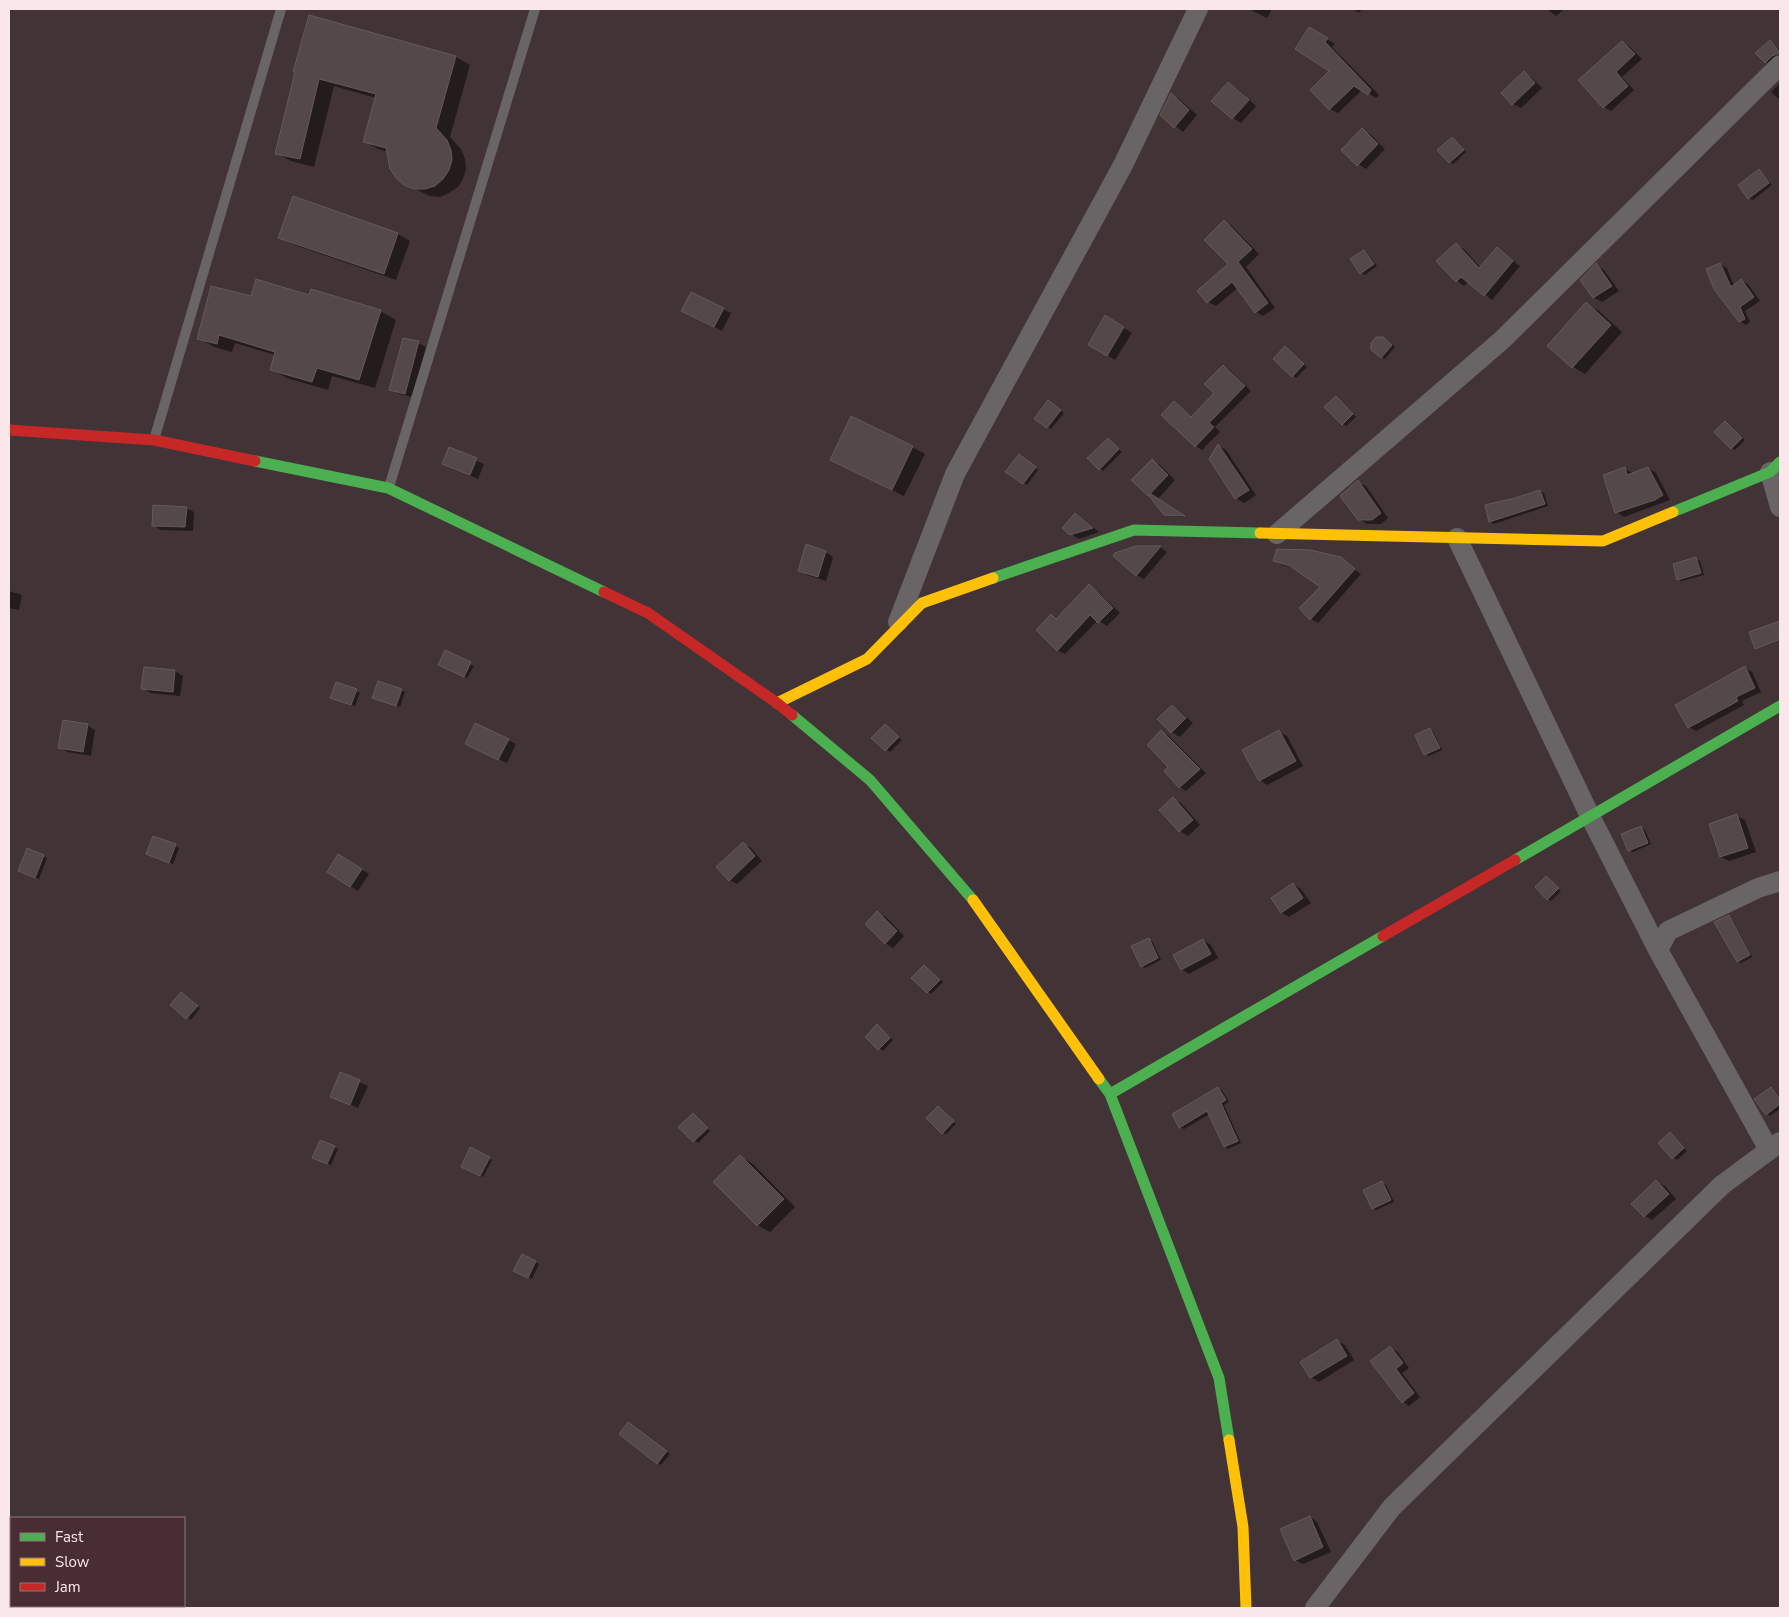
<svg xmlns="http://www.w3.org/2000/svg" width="1789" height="1617" font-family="'Nunito Sans',sans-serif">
	<rect width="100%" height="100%" fill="#423336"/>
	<path fill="#0007" d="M 1249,9 L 1272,9 L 1267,18 Z
		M 1353,9 L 1362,9 L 1359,13 Z
		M 1547,9 L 1564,9 L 1556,16 Z
		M 310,17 L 456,57 L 470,65 L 450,137 L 461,149 L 465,159 L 466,169 L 463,179 L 458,187 L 449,193 L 440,197 L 430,196 L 405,184 L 388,152 L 378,149 L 364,141 L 376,98 L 334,86 L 314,167 L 291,161 L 276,153 Z
		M 1310,29 L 1335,44 L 1332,47 L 1379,95 L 1376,98 L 1362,90 L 1338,113 L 1330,109 L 1331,71 Z
		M 1770,42 L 1780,51 L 1780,56 L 1769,64 L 1766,62 Z
		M 1623,43 L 1630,47 L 1642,59 L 1622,77 L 1634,90 L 1611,111 L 1604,107 Z
		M 1524,73 L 1532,78 L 1542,88 L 1521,108 L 1513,104 L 1503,93 Z
		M 1780,83 L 1780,100 L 1771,92 Z
		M 1228,84 L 1236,88 L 1256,106 L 1241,123 L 1233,118 Z
		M 1171,95 L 1179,99 L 1197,115 L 1183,132 L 1162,115 Z
		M 1362,130 L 1370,134 L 1385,149 L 1366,169 L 1358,164 Z
		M 1452,138 L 1466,152 L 1453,164 L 1450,162 Z
		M 1759,171 L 1772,185 L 1753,200 L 1749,198 Z
		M 294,198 L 398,234 L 410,241 L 396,280 L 292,244 L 280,237 Z
		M 1225,222 L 1232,226 L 1259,254 L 1246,267 L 1275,308 L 1263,316 L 1256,312 L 1238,288 L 1216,306 L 1208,302 L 1230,264 Z
		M 1456,245 L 1464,249 L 1481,268 L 1497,249 L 1520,266 L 1492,300 L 1469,282 L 1464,286 L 1457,281 Z
		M 1364,251 L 1367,253 L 1377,266 L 1365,275 L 1361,273 L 1352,260 Z
		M 1720,264 L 1727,268 L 1734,286 L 1741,281 L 1748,284 L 1760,301 L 1745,311 L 1750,322 L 1746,325 L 1740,321 Z
		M 1596,265 L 1604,270 L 1619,291 L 1602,302 L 1594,298 L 1582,280 Z
		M 310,296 L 380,311 L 396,320 L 375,388 L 332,376 L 328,390 L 287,378 L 271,369 L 275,355 L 235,343 L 232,352 L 214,347 L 199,338 L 252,298 Z
		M 1586,304 L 1599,311 L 1622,332 L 1585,374 L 1573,367 Z
		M 723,309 L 731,313 L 722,331 L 691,315 Z
		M 1106,317 L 1132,333 L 1115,360 L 1089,344 Z
		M 1387,340 L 1395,347 L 1385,359 L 1381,357 Z
		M 418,343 L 426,347 L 413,397 L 399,394 L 391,389 Z
		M 1289,350 L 1307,367 L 1296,378 L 1275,359 Z
		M 1223,366 L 1230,370 L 1251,391 L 1215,427 L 1220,432 L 1202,450 L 1196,446 L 1175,403 L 1193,418 L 1216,393 Z
		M 1336,397 L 1356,417 L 1346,426 L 1342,424 Z
		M 1052,404 L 1064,413 L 1051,429 L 1036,418 Z
		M 1726,423 L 1745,440 L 1735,450 L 1731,448 Z
		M 1112,442 L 1122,452 L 1103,471 L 1100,469 Z
		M 1219,446 L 1226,450 L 1256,495 L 1244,503 L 1236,498 L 1210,459 Z
		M 912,447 L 925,454 L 904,496 L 844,466 Z
		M 450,449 L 484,464 L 478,479 L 444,463 Z
		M 1022,458 L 1038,470 L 1027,485 L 1024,483 Z
		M 1152,460 L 1160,465 L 1175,480 L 1157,500 L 1185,517 L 1169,516 L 1165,514 L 1150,496 L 1133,480 Z
		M 1648,468 L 1656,473 L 1670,500 L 1624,517 L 1617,512 L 1625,469 L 1633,473 Z
		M 1358,482 L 1366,486 L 1388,518 L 1381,524 L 1367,524 L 1359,519 Z
		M 1540,491 L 1544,493 L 1548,506 L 1494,524 L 1490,522 L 1516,499 Z
		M 186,508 L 194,512 L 193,531 L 161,530 L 153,525 Z
		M 1076,514 L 1083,519 L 1099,532 L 1079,539 L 1071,534 Z
		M 1137,547 L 1160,547 L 1167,552 L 1144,579 L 1136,575 Z
		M 825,552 L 833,557 L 826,581 L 807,575 L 799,570 Z
		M 1340,559 L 1361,574 L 1318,623 L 1311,619 L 1322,587 L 1296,569 L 1282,565 L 1275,561 Z
		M 1696,559 L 1700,561 L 1704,575 L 1681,581 L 1678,579 Z
		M 1089,586 L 1097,591 L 1120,613 L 1107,626 L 1098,620 L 1065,654 L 1057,650 L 1051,616 L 1057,619 Z
		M 9,591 L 22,595 L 19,610 L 9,608 Z
		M 446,652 L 474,666 L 467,678 L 440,664 Z
		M 145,668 L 175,671 L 183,676 L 180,696 L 151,693 L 143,688 Z
		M 1745,668 L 1752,672 L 1761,692 L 1742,701 L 1744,705 L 1696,731 L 1689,727 Z
		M 401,690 L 405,692 L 400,707 L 377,699 Z
		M 356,691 L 360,693 L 355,706 L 332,698 Z
		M 1172,706 L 1180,711 L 1193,723 L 1180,737 L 1172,732 L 1159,719 Z
		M 87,725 L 95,730 L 91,756 L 68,752 L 60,747 Z
		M 885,725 L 902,740 L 890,752 L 873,738 Z
		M 1430,729 L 1433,731 L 1442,750 L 1429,756 L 1425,754 Z
		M 1162,732 L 1168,735 L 1206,773 L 1186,791 L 1180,787 L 1170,767 Z
		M 1279,732 L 1287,736 L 1303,766 L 1267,785 L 1260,780 Z
		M 508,740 L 516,744 L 507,763 L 474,748 Z
		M 1173,799 L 1181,803 L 1200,825 L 1188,836 L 1180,831 Z
		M 1737,816 L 1745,820 L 1756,852 L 1729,861 L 1721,857 Z
		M 1641,828 L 1645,830 L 1651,844 L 1633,852 L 1629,850 Z
		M 743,844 L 751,848 L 762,861 L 737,884 L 729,880 Z
		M 175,846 L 179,848 L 173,864 L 151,856 Z
		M 28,850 L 47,858 L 39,879 L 23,873 Z
		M 339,856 L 369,874 L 358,891 L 328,872 Z
		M 1546,877 L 1561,891 L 1551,901 L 1548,899 Z
		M 1293,884 L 1301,889 L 1311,903 L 1289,917 L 1281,912 Z
		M 878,913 L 886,917 L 904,936 L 893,948 L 885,943 Z
		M 1728,917 L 1732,919 L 1752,957 L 1741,963 L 1737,961 Z
		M 1148,939 L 1152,941 L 1161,960 L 1145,968 L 1142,966 Z
		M 1203,940 L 1211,945 L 1218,958 L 1189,974 L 1181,969 Z
		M 924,966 L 943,982 L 931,994 L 913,978 Z
		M 185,995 L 200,1008 L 191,1020 L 172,1005 Z
		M 877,1026 L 893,1040 L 883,1051 L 867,1037 Z
		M 340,1074 L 368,1086 L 358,1108 L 331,1096 Z
		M 1218,1088 L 1222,1090 L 1229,1102 L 1224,1105 L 1241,1143 L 1228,1149 L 1225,1147 L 1210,1114 L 1184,1129 L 1180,1127 Z
		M 1772,1088 L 1780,1097 L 1780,1109 L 1770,1116 L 1767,1114 Z
		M 941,1110 L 956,1124 L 946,1134 L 943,1133 Z
		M 696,1116 L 710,1131 L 698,1143 L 680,1127 Z
		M 1670,1134 L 1687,1151 L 1677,1160 L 1659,1143 Z
		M 320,1141 L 338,1149 L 331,1165 L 317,1159 Z
		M 471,1149 L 492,1160 L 483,1177 L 462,1166 Z
		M 741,1157 L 753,1164 L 795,1207 L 770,1232 L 757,1225 Z
		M 1657,1182 L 1665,1186 L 1676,1199 L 1652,1220 L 1645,1216 Z
		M 1382,1183 L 1386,1185 L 1394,1202 L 1376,1210 L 1372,1208 Z
		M 523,1256 L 539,1264 L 532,1279 L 515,1271 Z
		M 1337,1341 L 1345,1345 L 1354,1360 L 1319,1382 L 1311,1377 Z
		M 1390,1348 L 1397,1351 L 1409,1368 L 1402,1373 L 1420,1397 L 1409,1406 L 1403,1402 Z
		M 631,1426 L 670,1454 L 661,1465 L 658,1463 Z
		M 1310,1517 L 1317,1522 L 1331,1552 L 1303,1564 L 1295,1560 Z"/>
	<path fill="#544848" stroke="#665a59" d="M 309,15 L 456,56 L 436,128 L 447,140 L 451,150 L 452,160 L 449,170 L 443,179 L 435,186 L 425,189 L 414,189 L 404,185 L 396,178 L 390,169 L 386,148 L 363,142 L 376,94 L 319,79 L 300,159 L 275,154 L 295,72 L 293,72 Z
		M 1309,27 L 1328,38 L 1325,42 L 1371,90 L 1368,95 L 1354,86 L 1329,110 L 1310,90 L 1329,71 L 1295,49 Z
		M 1770,40 L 1780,53 L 1772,56 L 1765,63 L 1755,53 Z
		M 1622,41 L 1635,54 L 1616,72 L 1628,86 L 1603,108 L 1578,80 Z
		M 1524,71 L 1535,83 L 1512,105 L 1501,93 Z
		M 1228,82 L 1249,100 L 1232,119 L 1211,101 Z
		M 1171,93 L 1189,110 L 1174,128 L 1160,115 Z
		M 1362,128 L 1378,144 L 1357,166 L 1341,150 Z
		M 1452,137 L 1464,150 L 1449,163 L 1437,150 Z
		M 1759,169 L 1769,183 L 1748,199 L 1738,185 Z
		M 293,196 L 398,233 L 384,274 L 278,238 Z
		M 1224,220 L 1252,249 L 1238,262 L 1268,303 L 1255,313 L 1232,282 L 1207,303 L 1197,291 L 1228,264 L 1204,240 Z
		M 1456,243 L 1479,268 L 1497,247 L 1513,261 L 1484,296 L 1461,277 L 1456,282 L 1436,261 Z
		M 1364,250 L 1374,264 L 1360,274 L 1350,259 Z
		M 1596,263 L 1612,286 L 1593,298 L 1580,280 Z
		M 1720,263 L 1731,287 L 1741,279 L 1754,297 L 1740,307 L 1745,319 L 1739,322 L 1714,289 L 1706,269 Z
		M 256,279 L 309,295 L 311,289 L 381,310 L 359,380 L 317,368 L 312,382 L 270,370 L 275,352 L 219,335 L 217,344 L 197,339 L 211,286 L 251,296 Z
		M 691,292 L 724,308 L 714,327 L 681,311 Z
		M 1586,302 L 1611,325 L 1572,368 L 1547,346 Z
		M 1105,315 L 1124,327 L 1107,356 L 1088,345 Z
		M 1376,337 L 1383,337 L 1392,345 L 1381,358 L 1371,350 L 1371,343 Z
		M 403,338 L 419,341 L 405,394 L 389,390 Z
		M 1285,346 L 1304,364 L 1292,377 L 1273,359 Z
		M 1223,365 L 1245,386 L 1209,423 L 1214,427 L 1195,447 L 1161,415 L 1174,401 L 1191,417 L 1214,393 L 1204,384 Z
		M 1336,396 L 1353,414 L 1342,425 L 1324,407 Z
		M 1048,400 L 1061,410 L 1047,428 L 1034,419 Z
		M 851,416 L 913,446 L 892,490 L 830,460 Z
		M 1725,421 L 1742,438 L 1731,449 L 1714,432 Z
		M 1108,438 L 1119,449 L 1099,470 L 1087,458 Z
		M 1218,444 L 1249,490 L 1235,499 L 1209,459 Z
		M 449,447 L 477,458 L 470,475 L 442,464 Z
		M 1019,454 L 1036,467 L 1023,484 L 1005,472 Z
		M 1152,459 L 1168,475 L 1148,496 L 1131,480 Z
		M 1625,467 L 1627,475 L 1648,467 L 1663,495 L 1655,500 L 1615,513 L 1603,475 Z
		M 1358,480 L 1381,513 L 1372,520 L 1358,520 L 1340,496 Z
		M 1540,490 L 1545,504 L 1489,522 L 1485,505 L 1515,498 Z
		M 1151,494 L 1185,516 L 1164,515 L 1149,496 Z
		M 153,505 L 187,507 L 185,527 L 152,526 Z
		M 1075,513 L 1093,528 L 1070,535 L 1062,528 Z
		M 806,544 L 826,551 L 818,577 L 798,571 Z
		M 1136,546 L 1161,546 L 1136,576 L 1113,556 L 1115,553 Z
		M 1277,549 L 1310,550 L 1341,557 L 1355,569 L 1310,620 L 1299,608 L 1320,587 L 1290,566 L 1273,561 Z
		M 1696,557 L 1701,573 L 1677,580 L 1673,564 Z
		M 1089,584 L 1113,608 L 1098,623 L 1090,615 L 1057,651 L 1036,630 L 1051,614 L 1056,619 Z
		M 1780,621 L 1780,639 L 1755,649 L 1749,632 Z
		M 445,650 L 471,662 L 464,677 L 438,665 Z
		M 1745,666 L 1755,688 L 1736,697 L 1738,701 L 1688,728 L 1675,705 Z
		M 144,667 L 175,670 L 173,692 L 141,689 Z
		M 378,681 L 402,689 L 396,706 L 372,698 Z
		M 336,682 L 357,689 L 351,705 L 330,698 Z
		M 1172,705 L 1186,718 L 1171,733 L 1157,719 Z
		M 63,720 L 88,724 L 83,752 L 58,748 Z
		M 475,723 L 509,739 L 498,760 L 465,744 Z
		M 885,724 L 899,737 L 885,751 L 871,738 Z
		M 1430,728 L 1440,748 L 1424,755 L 1415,735 Z
		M 1161,730 L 1200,769 L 1179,788 L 1164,771 L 1168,767 L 1147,745 Z
		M 1279,730 L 1296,761 L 1259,781 L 1242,750 Z
		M 1173,797 L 1193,820 L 1179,832 L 1159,810 Z
		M 1737,814 L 1748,848 L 1720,857 L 1709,824 Z
		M 1641,826 L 1648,843 L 1628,851 L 1621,834 Z
		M 153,836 L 176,844 L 169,863 L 146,854 Z
		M 743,842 L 755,856 L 729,881 L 716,867 Z
		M 27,848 L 44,855 L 35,878 L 18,871 Z
		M 338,854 L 362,869 L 350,887 L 327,872 Z
		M 1546,876 L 1559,888 L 1547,900 L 1535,887 Z
		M 1293,883 L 1303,898 L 1281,913 L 1271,898 Z
		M 877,911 L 897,931 L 885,944 L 865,924 Z
		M 1729,915 L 1750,955 L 1737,962 L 1714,922 Z
		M 1149,938 L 1158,958 L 1141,967 L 1131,946 Z
		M 1203,939 L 1211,954 L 1181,970 L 1173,955 Z
		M 924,965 L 940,980 L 927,993 L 911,978 Z
		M 181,992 L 198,1006 L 186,1019 L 170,1005 Z
		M 877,1024 L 890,1038 L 878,1050 L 865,1037 Z
		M 340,1072 L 360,1080 L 350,1105 L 330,1097 Z
		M 1218,1087 L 1226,1100 L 1221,1103 L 1238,1141 L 1224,1147 L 1207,1111 L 1179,1128 L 1172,1114 Z
		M 1771,1087 L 1780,1099 L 1780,1104 L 1766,1115 L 1754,1099 Z
		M 938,1106 L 954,1121 L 942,1134 L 926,1118 Z
		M 693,1113 L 708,1128 L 693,1142 L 678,1127 Z
		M 1670,1132 L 1684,1148 L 1672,1159 L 1658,1143 Z
		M 320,1140 L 335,1146 L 327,1164 L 312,1158 Z
		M 470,1147 L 490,1157 L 480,1176 L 461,1167 Z
		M 740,1155 L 784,1199 L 757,1226 L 713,1182 Z
		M 1656,1180 L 1669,1194 L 1644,1217 L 1631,1204 Z
		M 1382,1181 L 1391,1200 L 1372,1209 L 1363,1190 Z
		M 522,1254 L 536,1261 L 528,1278 L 513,1271 Z
		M 1337,1339 L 1347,1356 L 1310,1378 L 1300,1362 Z
		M 1390,1346 L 1403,1363 L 1396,1369 L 1414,1393 L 1402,1403 L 1370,1361 Z
		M 628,1422 L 667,1451 L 657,1464 L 619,1434 Z
		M 1310,1516 L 1323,1547 L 1294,1561 L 1280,1529 Z"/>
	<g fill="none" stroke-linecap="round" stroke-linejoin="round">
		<path stroke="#696466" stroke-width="10" d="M 154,440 L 281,9
			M 389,487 L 535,9"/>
		<path stroke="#696466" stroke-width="20" d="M 1770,472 L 1780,507
			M 1277,534 L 1502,340 L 1780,65
			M 1457,538 L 1590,816 L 1658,950 L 1769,1150
			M 898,622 L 955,474 L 1123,165 L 1198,9
			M 1658,950 L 1668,931 L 1758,888 L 1780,881
			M 1315,1608 L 1392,1507 L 1722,1185 L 1780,1142"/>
		<path stroke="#4caf50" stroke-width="11" d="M 255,461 L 388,488 L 604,592
			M 1673,512 L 1770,472 L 1780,462
			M 993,578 L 1134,530 L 1260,533
			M 792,715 L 870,780 L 973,900
			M 1515,860 L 1780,706
			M 1099,1079 L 1110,1094 L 1219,1378 L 1229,1440
			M 1110,1094 L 1383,936"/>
		<path stroke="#ffc107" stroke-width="11" d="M 1260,533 L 1603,541 L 1673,512
			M 777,703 L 867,659 L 922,603 L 993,578
			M 973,900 L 1099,1079
			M 1229,1440 L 1243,1527 L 1246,1608"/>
		<path stroke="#c62828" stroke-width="11" d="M 9,430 L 154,440 L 255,461
			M 604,592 L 648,613 L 777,703 L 792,715
			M 1383,936 L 1515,860"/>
	</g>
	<rect width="1789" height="1617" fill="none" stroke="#fae7ea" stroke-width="20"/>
	<rect x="10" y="1517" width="175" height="90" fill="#482d32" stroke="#8f777c"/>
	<rect x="20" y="1533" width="25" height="8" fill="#4caf50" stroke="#8f777c"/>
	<text x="55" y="1542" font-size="15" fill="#fae7ea">Fast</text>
	<rect x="20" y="1558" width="25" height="8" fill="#ffc107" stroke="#8f777c"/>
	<text x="55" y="1567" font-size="15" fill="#fae7ea">Slow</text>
	<rect x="20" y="1583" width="25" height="8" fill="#c62828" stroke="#8f777c"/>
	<text x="55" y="1592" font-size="15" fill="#fae7ea">Jam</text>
</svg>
